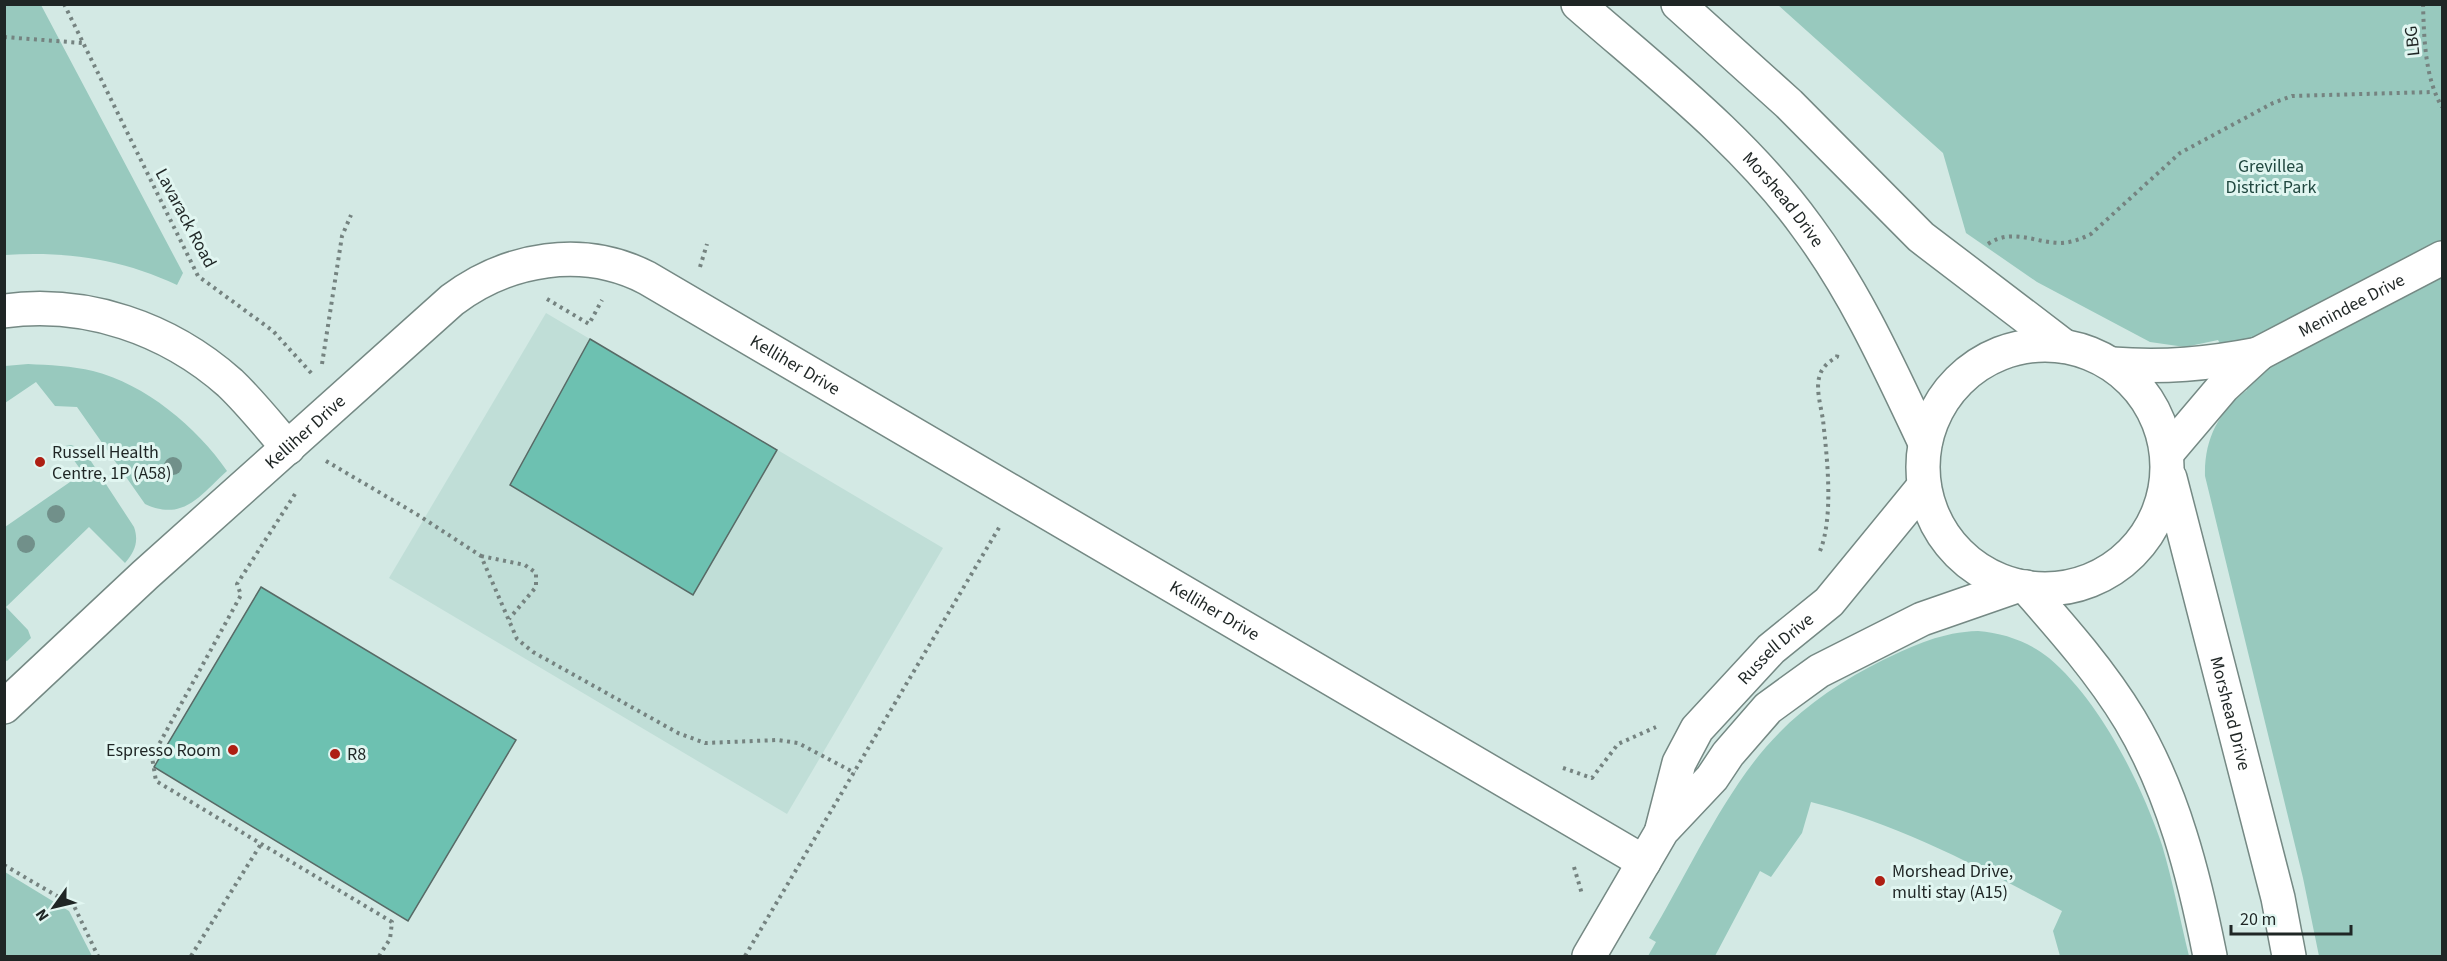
<svg xmlns="http://www.w3.org/2000/svg" width="2447" height="961" font-family="'Source Sans 3',sans-serif">
	<rect width="100%" height="100%" fill="#d3e9e4"/>
	<path fill="#c0ded7" d="M 546,313 L 943,548 L 787,814 L 389,578 Z"/>
	<path fill="#98c9be" d="M 5,4 L 41,5 L 183,273 L 177,285 C 122,259 65,251 5,255 Z
		M 1778,5 L 2442,5 L 2442,956 L 2319,956 L 2303,878 L 2205,476 C 2204,440 2218,412 2247,390 L 2218,340 L 2185,347 L 2150,342 L 2037,282 L 1966,233 L 1943,153 Z
		M 28,364 C 49,365 72,366 93,371 C 145,384 197,427 227,471 C 200,495 184,522 145,504 L 77,407 L 55,406 L 36,382 L 5,403 L 5,366 Z
		M 71,445 L 83,449 L 134,527 C 139,541 135,552 125,563 L 89,527 L 6,607 L 28,630 L 31,638 L 7,661 L 4,660 L 5,527 L 83,473 L 66,449 L 65,446 Z
		M 1978,631 C 2004,633 2029,642 2049,658 C 2100,701 2141,783 2162,845 C 2173,882 2180,919 2189,956 L 2060,956 L 2053,931 L 2062,911 C 1981,868 1901,825 1811,802 L 1802,833 L 1771,877 L 1760,871 L 1715,956 L 1648,956 L 1656,942 L 1649,938 C 1685,878 1721,799 1766,747 C 1799,709 1839,682 1883,660 C 1915,645 1942,632 1978,631 Z
		M 5,872 L 69,911 L 92,956 L 5,956 Z"/>
	<path fill="#6dc1b1" stroke="#586a66" stroke-width="1.5" d="M 590,339 L 777,450 L 693,595 L 510,485 Z
		M 261,587 L 516,740 L 408,921 L 154,767 Z"/>
	<g fill="none" stroke-linecap="round" stroke-linejoin="round">
		<defs>
			<g id="minor">
				<path d="M 4,311 C 86,300 168,328 230,383 C 251,403 269,426 288,448"/>
				<path d="M 2112,364 C 2164,368 2207,364 2259,354"/>
				<path id="s1" d="M 2167,453 L 2223,387 L 2260,353 L 2442,258"/>
				<path id="s2" d="M 4,707 L 145,575 L 452,300 C 508,258 583,245 647,278 L 1644,862"/>
				<path id="s3" d="M 1662,829 L 1679,763 L 1697,729 L 1771,649 L 1829,602 L 1924,486"/>
				<path d="M 1589,956 L 1662,831 L 1712,778 L 1728,754 L 1768,708 L 1819,671 L 1922,619 L 2017,586"/>
			</g>
			<g id="major">
				<path id="s4" d="M 1578,4 C 1658,74 1745,141 1807,227 C 1856,293 1890,369 1925,443"/>
				<path d="M 1678,4 L 1789,104 L 1921,237 L 2064,346"/>
				<circle cx="2045" cy="467" r="122"/>
				<path id="s5" d="M 2170,478 L 2278,898 L 2289,956"/>
				<path d="M 2026,587 C 2063,629 2101,672 2130,720 C 2173,792 2194,875 2210,956"/>
			</g>
		</defs>
		<use href="#minor" stroke="#758984" stroke-width="36"/>
		<use href="#major" stroke="#758984" stroke-width="36"/>
		<path stroke="#758380" stroke-width="4" stroke-dasharray="3 4.5" stroke-linecap="butt" d="M 64,4 L 198,276 L 273,331 L 313,375
			M 2423,4 C 2424,39 2425,78 2442,107
			M 4,37 L 82,43
			M 1988,244 C 2011,228 2034,242 2059,243 C 2071,243 2081,239 2091,234 L 2180,153 L 2273,103 L 2292,96 L 2433,92
			M 700,267 L 707,244
			M 547,299 L 589,324 L 602,300
			M 322,364 L 342,236 L 351,215
			M 326,461 L 418,515 L 481,556 L 517,639 L 533,652 L 678,733 L 705,743 L 778,740 L 798,743 L 855,773
			M 295,494 L 237,584 L 241,595 L 152,757 L 156,781 L 392,922 L 390,939 L 379,956
			M 1820,551 C 1834,516 1827,457 1823,420 C 1821,407 1816,390 1819,378 C 1821,368 1828,362 1837,357 L 1838,351
			M 481,556 L 525,565 L 536,573 L 536,587 L 509,619
			M 1563,768 L 1592,778 L 1618,744 L 1656,727
			M 4,865 L 74,906 L 98,956
			M 1574,867 L 1582,894
			M 191,956 L 261,844
			M 745,956 L 1000,526"/>
		<use href="#minor" stroke="#fff" stroke-width="33"/>
		<use href="#major" stroke="#fff" stroke-width="33"/>
	</g>
	<g fill="#71908a">
		<circle cx="173" cy="466" r="9"/>
		<circle cx="56" cy="514" r="9"/>
		<circle cx="26" cy="544" r="9"/>
	</g>
	<g fill="#ae1f13" stroke="#e1f6f1" stroke-width="2">
		<circle cx="40" cy="462" r="6"/>
		<circle cx="233" cy="750" r="6"/>
		<circle cx="335" cy="754" r="6"/>
		<circle cx="1880" cy="881" r="6"/>
	</g>
	<g text-anchor="middle" stroke-width="6" stroke-linejoin="round" paint-order="stroke">
		<g font-size="18" fill="#1f2625" stroke="#e1f6f1">
			<text transform="translate(2412 41) rotate(-96)" y="6">LBG</text>
			<text dy="6" stroke="none"><textPath href="#s4" startOffset="284">Morshead Drive</textPath></text>
			<text transform="translate(186 218) rotate(62)" y="6">Lavarack Road</text>
			<text dy="6" stroke="none"><textPath href="#s1" startOffset="240">Menindee Drive</textPath></text>
			<text dy="6" stroke="none"><textPath href="#s2" startOffset="984">Kelliher Drive</textPath></text>
			<text dy="6" stroke="none"><textPath href="#s2" startOffset="408">Kelliher Drive</textPath></text>
			<text dy="6" stroke="none"><textPath href="#s2" startOffset="1470">Kelliher Drive</textPath></text>
			<text dy="6" stroke="none"><textPath href="#s3" startOffset="219">Russell Drive</textPath></text>
			<text dy="6" stroke="none"><textPath href="#s5" startOffset="243">Morshead Drive</textPath></text>
		</g>
		<g font-size="18" fill="#214840" stroke="#e1f6f1">
			<text x="2271" y="172">Grevillea<tspan x="2271" dy="21">District Park</tspan></text>
		</g>
		<g font-size="18" fill="#1f2625" stroke="#e1f6f1" text-anchor="start">
			<text x="52" y="458">Russell Health<tspan x="52" dy="21">Centre, 1P (A58)</tspan></text>
			<text x="221" y="756" text-anchor="end">Espresso Room</text>
			<text x="347" y="760">R8</text>
			<text x="1892" y="877">Morshead Drive,<tspan x="1892" dy="21">multi stay (A15)</tspan></text>
		</g>
	</g>
	<rect width="2447" height="961" fill="none" stroke="#1f2625" stroke-width="12"/>
	<g transform="translate(54 907) rotate(236)" stroke="#e1f6f1" stroke-width="4.5" paint-order="stroke">
	<path d="M0-4.5L10 22L0 15L-10 22Z" fill="#1f2625"/>
	<text y="-9" font-size="16" font-weight="bold" text-anchor="middle" fill="#1f2625">N</text>
	</g>
	<path d="M2231 925v9h120v-9" fill="none" stroke="#1f2625" stroke-width="3"/>
	<text x="2240" y="925" font-size="18" fill="#1f2625" stroke="#e1f6f1" stroke-width="4.5" paint-order="stroke">20 m</text>
</svg>
